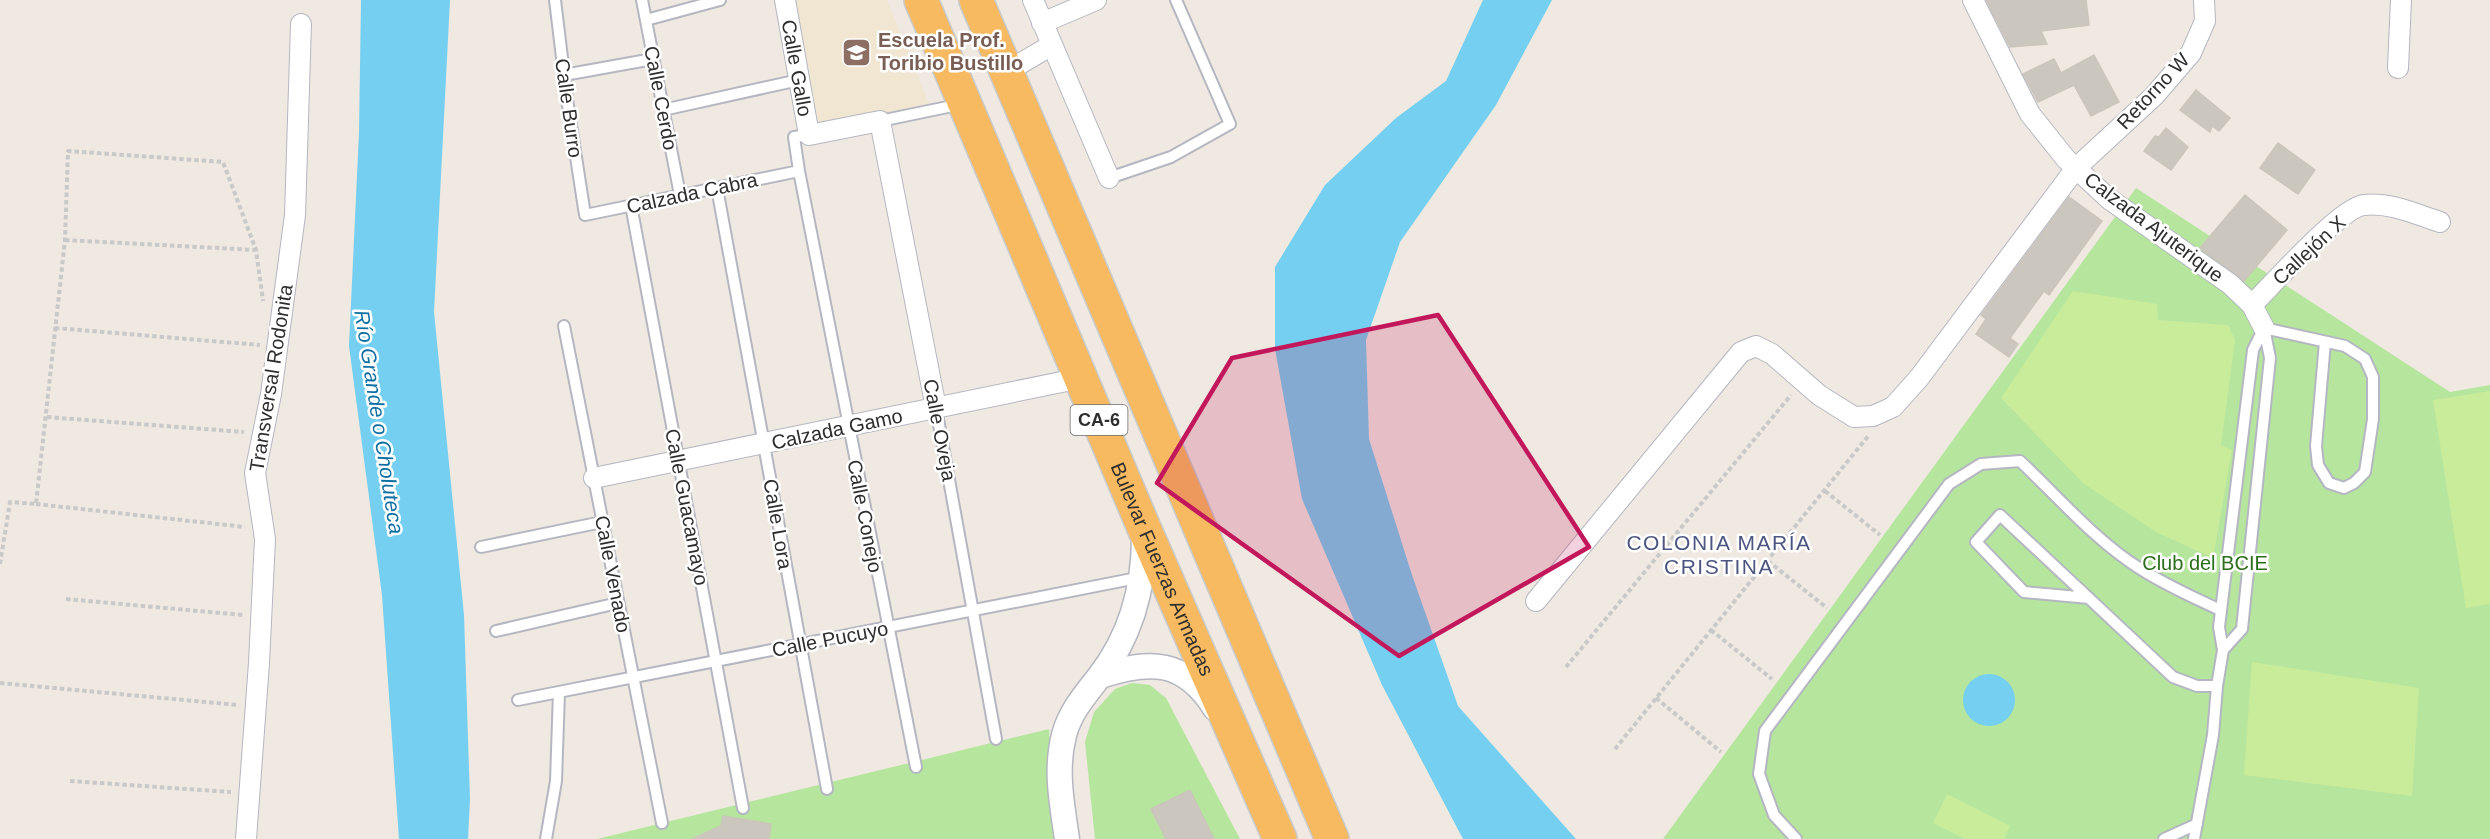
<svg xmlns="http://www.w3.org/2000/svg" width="2490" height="839" font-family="Helvetica,sans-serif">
	<rect width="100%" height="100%" fill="#efe9e1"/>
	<path fill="#f0e6d1" d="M 795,0 L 887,0 L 929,104 L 819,127 Z"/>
	<path fill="#b6e59e" d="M 2136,188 L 2450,392 L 2490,385 L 2490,839 L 1663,839 Z
		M 1132,683 L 1150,685 L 1166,698 L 1240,839 L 1095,839 L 1085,742 L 1094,712 L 1115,689 Z
		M 1049,729 L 1056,839 L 597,839 Z"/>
	<path fill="#c9ec9a" d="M 2073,291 L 2157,304 L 2158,320 L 2228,325 L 2235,340 L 2221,445 L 2232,450 L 2213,558 L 2156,532 L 2083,483 L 2001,398 Z
		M 2490,391 L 2490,604 L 2466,608 L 2433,400 Z
		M 2252,662 L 2419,688 L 2412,796 L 2244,775 Z
		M 1947,794 L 2010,826 L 2004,839 L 1965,839 L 1933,823 Z"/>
	<path fill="#75cff0" d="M 361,0 L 450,0 L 434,312 L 464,615 L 470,799 L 468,839 L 399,839 L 382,595 L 349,346 L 359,133 Z
		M 1483,0 L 1552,0 L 1496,105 L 1400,242 L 1366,340 L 1369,439 L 1412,575 L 1458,706 L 1576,839 L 1463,839 L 1382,685 L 1302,499 L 1275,349 L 1275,267 L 1325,185 L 1396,118 L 1446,81 Z
		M1963 700a26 26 0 1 1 52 0a26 26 0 1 1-52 0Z"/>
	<path fill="#cbc7bf" stroke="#cbc5ba" stroke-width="1.5" d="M 1986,0 L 2086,0 L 2089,25 L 2041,31 L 2047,44 L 2010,47 Z
		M 2094,55 L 2119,102 L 2091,116 L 2074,85 L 2038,102 L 2023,74 L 2054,59 L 2061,73 Z
		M 2196,90 L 2230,118 L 2219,131 L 2212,126 L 2210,132 L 2180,110 Z
		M 2166,128 L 2188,147 L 2171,170 L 2144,151 L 2155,136 L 2159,137 Z
		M 2278,143 L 2315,170 L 2298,194 L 2260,168 Z
		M 2245,195 L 2287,230 L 2244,281 L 2200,248 Z
		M 2069,197 L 2102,221 L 2049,295 L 2044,291 L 2010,338 L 2018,344 L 2009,357 L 1976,334 L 1986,319 L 1981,315 Z
		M 1190,790 L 1214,839 L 1166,839 L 1151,809 Z
		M 723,816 L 771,824 L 769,839 L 692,839 L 721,826 Z"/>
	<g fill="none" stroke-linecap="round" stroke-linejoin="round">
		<defs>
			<path id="service" d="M 555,0 L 567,99 L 585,215 L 799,171
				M 642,0 L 680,195
				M 646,20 L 720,0
				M 564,75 L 653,59
				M 663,110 L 799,80
				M 880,121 L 962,104
				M 809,135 L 794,137 L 799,171 L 916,767
				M 1109,178 L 1171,157 L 1230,124 L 1176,0
				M 717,188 L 827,789
				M 631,205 L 743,808
				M 564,326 L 662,823
				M 2264,328 L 2345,346 L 2365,359 L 2373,377 L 2373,419 L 2365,472 L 2354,483 L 2344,488 L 2329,483 L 2318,465 L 2316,446 L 2325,342
				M 936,408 L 996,739
				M 481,547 L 602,522
				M 2089,598 L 2024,592 L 1976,542 L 2000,515 L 2173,677 L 2197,686 L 2217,686
				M 496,631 L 618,603
				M 2223,650 L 2242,629 L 2270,358 L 2264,328
				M 518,700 L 1142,577
				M 546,839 L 556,781 L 559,692
				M 1796,839 L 1774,815 L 1759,774 L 1765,731 L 1949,484 L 1981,464 L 2020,461 C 2057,496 2096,541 2139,568 C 2165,585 2193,597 2220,610
				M 2164,839 L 2197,824
				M 2194,839 L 2213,735 L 2217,686 L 2223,650 L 2219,627 L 2253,350 L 2264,328"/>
			<path id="minor" d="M 785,0 L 809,135 L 880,121 L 936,408
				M 1033,0 L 1109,178
				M 1973,0 L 2030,114 L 2066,159 L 2109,199 L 2230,284 L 2252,305 L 2264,328
				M 1042,23 L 1096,0
				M 2398,68 L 2401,0
				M 1006,72 L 1052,45
				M 2252,305 C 2272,285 2341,207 2364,205 C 2390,202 2415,214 2440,222
				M 594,478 L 1081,378
				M 1536,601 L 1741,352 L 1756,346 L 1772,354 L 1819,395 L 1854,417 L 1873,416 L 1893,407 L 1919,378 L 2076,168 L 2154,96 L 2191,53 L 2205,21 L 2204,0
				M 246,839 L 259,663 L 265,539 L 255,473 L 271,394 L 295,215 L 301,24"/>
			<path id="tertiary" d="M 1100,676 C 1150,660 1184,659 1215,708
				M 1067,839 C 1062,804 1055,770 1064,735 C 1070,712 1085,695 1099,677 C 1131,636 1144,588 1144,537"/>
			<g id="trunk">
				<path id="s1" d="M 921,0 L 1144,528 L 1280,839"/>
				<path d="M 976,0 L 1332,839"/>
			</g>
		</defs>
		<use href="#service" stroke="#b4b7c1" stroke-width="14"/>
		<use href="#minor" stroke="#b4b7c1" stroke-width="22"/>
		<use href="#tertiary" stroke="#b4b7c1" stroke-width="27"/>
		<use href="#trunk" stroke="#c9c9c9" stroke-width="36"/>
		<path stroke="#c9c9c9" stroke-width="4" stroke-dasharray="4.5 3" stroke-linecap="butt" d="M 65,240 L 256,250
			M 55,328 L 260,345
			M 47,417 L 244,432
			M 1825,491 L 1880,535
			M 36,504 L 245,527
			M 1768,561 L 1827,608
			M 0,564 L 10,502 L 36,504 L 65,240 L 68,151 L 223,162 L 256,250 L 263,301
			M 66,599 L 243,615
			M 1711,630 L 1772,679
			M 1566,667 L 1791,395
			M 0,683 L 238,705
			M 1656,698 L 1721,752
			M 1615,749 L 1869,435
			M 70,781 L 231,792"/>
		<use href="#service" stroke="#fff" stroke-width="10"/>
		<use href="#minor" stroke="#fff" stroke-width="20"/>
		<use href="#tertiary" stroke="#fff" stroke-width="24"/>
		<use href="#trunk" stroke="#f8ba60" stroke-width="33"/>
	</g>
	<path fill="#c2185b" fill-opacity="0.2" stroke="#c2185b" stroke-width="4.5" stroke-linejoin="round" d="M 1438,315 L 1589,547 L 1399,656 L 1157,483 L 1232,358 Z"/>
	<defs>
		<symbol id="school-square" viewBox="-11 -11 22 22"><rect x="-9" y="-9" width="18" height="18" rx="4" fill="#8d6e63" stroke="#fff"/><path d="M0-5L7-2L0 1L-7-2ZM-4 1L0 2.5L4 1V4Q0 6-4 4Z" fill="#fff"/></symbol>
	</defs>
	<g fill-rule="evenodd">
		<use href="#school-square" x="840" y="36" width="33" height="33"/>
	</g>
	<g text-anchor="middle" stroke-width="5" stroke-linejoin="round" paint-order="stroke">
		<rect fill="#fff" stroke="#6d6d6d" stroke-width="1.5" x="1070.5" y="405" width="57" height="30" rx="4.5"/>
		<g font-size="18" font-weight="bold" fill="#2e2e2e">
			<text x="1099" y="426">CA-6</text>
		</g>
		<g font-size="20" font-weight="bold" fill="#785e54" stroke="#fff" text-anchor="start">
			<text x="878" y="47">Escuela Prof.<tspan x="878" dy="23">Toribio Bustillo</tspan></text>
		</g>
		<g font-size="20" fill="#2e2e2e" stroke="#fff">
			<text transform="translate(797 68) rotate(80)" y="7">Calle Gallo</text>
			<text transform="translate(2153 91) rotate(-47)" y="7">Retorno W</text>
			<text transform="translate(661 98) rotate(79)" y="7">Calle Cerdo</text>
			<text transform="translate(569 108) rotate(82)" y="7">Calle Burro</text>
			<text transform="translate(692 193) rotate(-12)" y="7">Calzada Cabra</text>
			<text transform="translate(2154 227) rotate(37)" y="7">Calzada Ajuterique</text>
			<text transform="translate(2309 250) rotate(-43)" y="7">Callejón X</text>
			<text transform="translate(271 378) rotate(-81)" y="7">Transversal Rodonita</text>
			<text transform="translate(837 429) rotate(-12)" y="7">Calzada Gamo</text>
			<text transform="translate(940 430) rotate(79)" y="7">Calle Oveja</text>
			<text transform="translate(687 507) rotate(79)" y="7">Calle Guacamayo</text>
			<text transform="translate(865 516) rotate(79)" y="7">Calle Conejo</text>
			<text transform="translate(778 524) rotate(80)" y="7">Calle Lora</text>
			<text dy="7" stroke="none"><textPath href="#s1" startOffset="618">Bulevar Fuerzas Armadas</textPath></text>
			<text transform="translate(613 574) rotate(79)" y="7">Calle Venado</text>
			<text transform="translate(830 639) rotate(-11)" y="7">Calle Pucuyo</text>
		</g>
		<g font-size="20" fill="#2c6e1b" stroke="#fff">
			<text x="2205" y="570">Club del BCIE</text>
		</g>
		<g font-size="21" font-style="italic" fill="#0d6fa3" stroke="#fff">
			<text transform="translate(379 422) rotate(81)" y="7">Río Grande o Choluteca</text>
		</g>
		<g font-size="21" letter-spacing="1.5" fill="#4d5680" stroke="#fff">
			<text x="1719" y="550">COLONIA MARÍA<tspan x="1719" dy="24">CRISTINA</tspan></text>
		</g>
	</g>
</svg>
